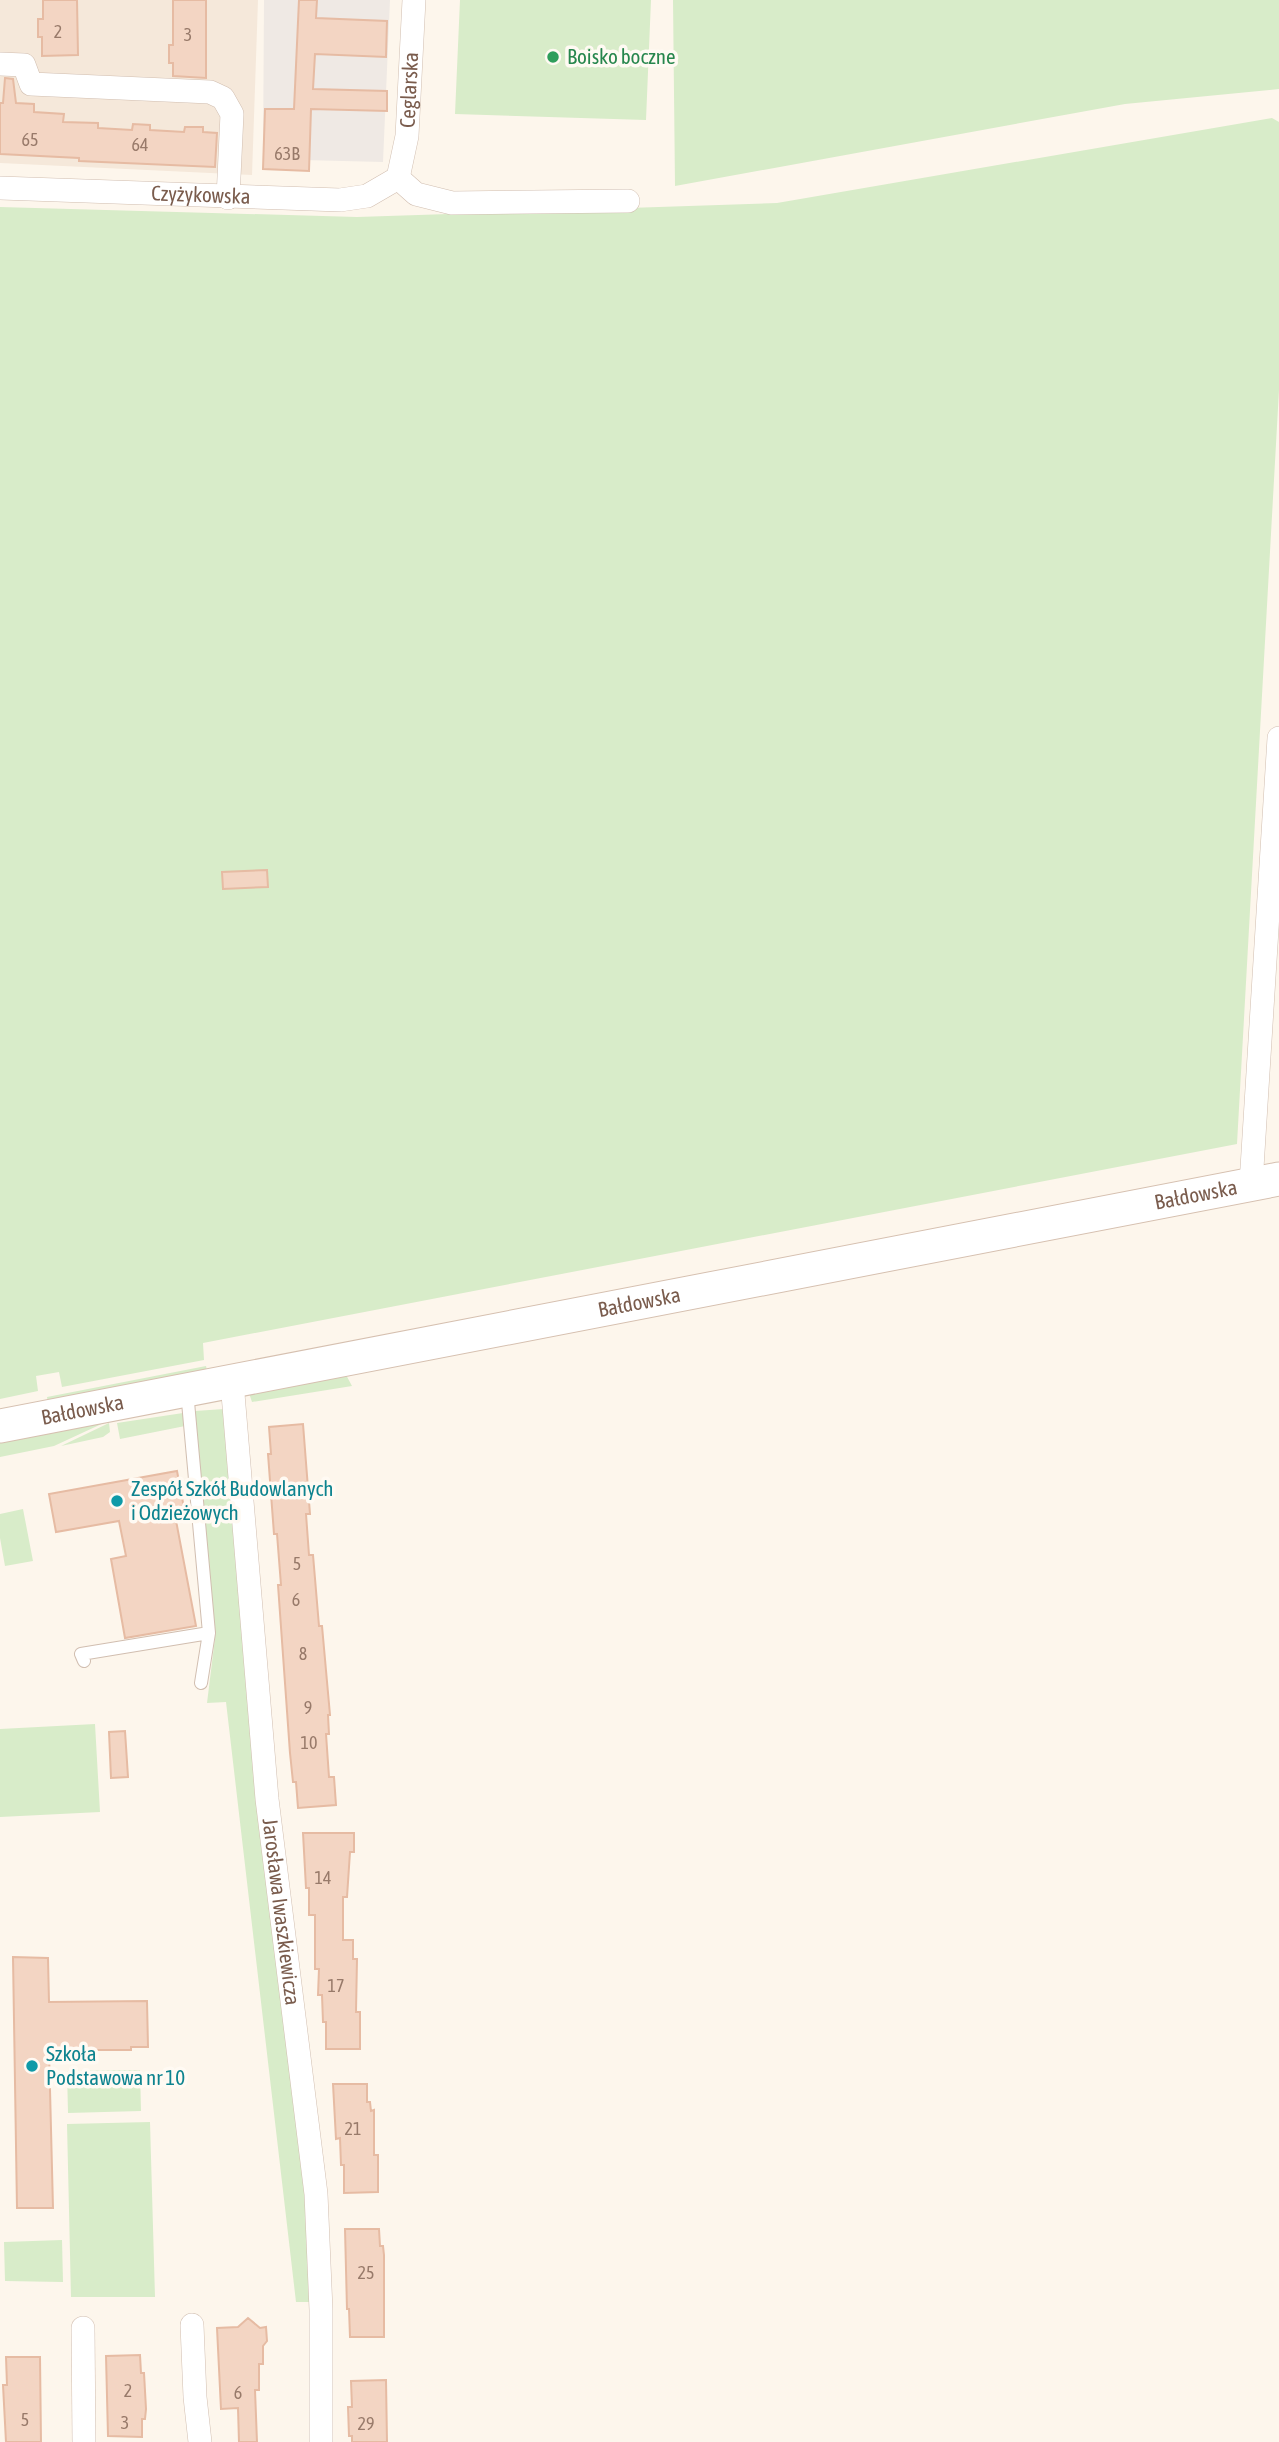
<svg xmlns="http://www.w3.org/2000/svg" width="1279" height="2442" font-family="'Asap Condensed',sans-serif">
	<rect width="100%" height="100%" fill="#fdf6ec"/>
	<path fill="#f5e8da" d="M 0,0 L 258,0 L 252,175 L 0,163 Z"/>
	<path fill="#efe9e4" d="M 264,0 L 390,0 L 383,162 L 263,159 Z"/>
	<path fill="#d8ecc9" d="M 460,0 L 651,0 L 646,120 L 455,114 Z
		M 673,0 L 1279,0 L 1279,89 L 1125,104 L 675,186 Z
		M 1272,118 L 1279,122 L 1279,390 L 1237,1144 L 203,1343 L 204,1360 L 62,1387 L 59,1372 L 36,1376 L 38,1391 L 0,1399 L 0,207 L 357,217 L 777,203 Z
		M 206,1366 L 207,1371 L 48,1404 L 47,1397 Z
		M 345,1373 L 352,1386 L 252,1402 L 249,1393 Z
		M 224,1409 L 307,2178 L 311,2302 L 296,2302 L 226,1702 L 207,1703 L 215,1638 L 195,1411 Z
		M 183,1413 L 185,1426 L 120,1439 L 117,1423 Z
		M 108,1421 L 54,1446 L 0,1457 L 0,1437 Z
		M 109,1423 L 110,1432 L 103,1437 L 61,1446 Z
		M 23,1509 L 33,1561 L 5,1566 L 0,1538 L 0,1514 Z
		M 95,1724 L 100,1812 L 0,1817 L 0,1729 Z
		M 140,2070 L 141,2111 L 68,2113 L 67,2071 Z
		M 150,2122 L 155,2297 L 71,2297 L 67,2124 Z
		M 62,2240 L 63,2282 L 5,2281 L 4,2242 Z"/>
	<path fill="#f3d5c3" stroke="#e6bba3" stroke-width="2" d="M 43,0 L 77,0 L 78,55 L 42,56 L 42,37 L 38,37 L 38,19 L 43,19 Z
		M 173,0 L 206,0 L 206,78 L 173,76 L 173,63 L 169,63 L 169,45 L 173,45 Z
		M 299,0 L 317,0 L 316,18 L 387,21 L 386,57 L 315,54 L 313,89 L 387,91 L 387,111 L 311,109 L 309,171 L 263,169 L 265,109 L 294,109 Z
		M 5,78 L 13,79 L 16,103 L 34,104 L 34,112 L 64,114 L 63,122 L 98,123 L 98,128 L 132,130 L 133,124 L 150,125 L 150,130 L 184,132 L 185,127 L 203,127 L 203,132 L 217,133 L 215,167 L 79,161 L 79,158 L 0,154 L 0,103 L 3,103 Z
		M 267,870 L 268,887 L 223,889 L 222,872 Z
		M 303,1424 L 310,1514 L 306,1514 L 309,1555 L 313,1555 L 319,1626 L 322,1626 L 330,1715 L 328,1715 L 329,1734 L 326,1734 L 329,1777 L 334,1777 L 336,1805 L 298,1808 L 296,1782 L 293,1782 L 290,1753 L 278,1585 L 281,1585 L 277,1534 L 274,1534 L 268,1454 L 271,1454 L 269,1427 Z
		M 177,1471 L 184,1508 L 174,1510 L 196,1626 L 125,1638 L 111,1559 L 126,1556 L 119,1521 L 56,1532 L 49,1494 Z
		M 125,1731 L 128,1777 L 111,1778 L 109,1732 Z
		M 303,1833 L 354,1833 L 354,1852 L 350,1852 L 347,1897 L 343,1897 L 343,1940 L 353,1940 L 353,1959 L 357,1959 L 356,2012 L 360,2012 L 360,2049 L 326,2049 L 326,2022 L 323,2022 L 322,1995 L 318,1995 L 319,1969 L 315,1969 L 315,1915 L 309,1915 L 309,1888 L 306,1888 Z
		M 13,1957 L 48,1958 L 49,2002 L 147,2001 L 148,2047 L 131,2047 L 131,2050 L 49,2050 L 53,2208 L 17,2208 Z
		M 333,2084 L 367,2084 L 367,2102 L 370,2102 L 371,2111 L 374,2110 L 374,2155 L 378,2155 L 378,2192 L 344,2193 L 344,2165 L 341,2165 L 340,2138 L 336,2139 Z
		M 345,2229 L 379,2229 L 380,2246 L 383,2246 L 384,2255 L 384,2337 L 350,2337 L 349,2309 L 347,2309 Z
		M 248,2318 L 260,2328 L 266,2327 L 267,2341 L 263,2346 L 263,2364 L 259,2364 L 259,2390 L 255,2390 L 257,2442 L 239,2442 L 238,2408 L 221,2409 L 217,2328 L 238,2327 Z
		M 140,2355 L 141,2373 L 144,2373 L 146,2409 L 145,2419 L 142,2419 L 142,2437 L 108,2436 L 106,2356 Z
		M 6,2357 L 40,2357 L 41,2442 L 6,2442 L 3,2385 L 7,2385 Z
		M 386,2380 L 387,2442 L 352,2442 L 352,2436 L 349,2436 L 348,2407 L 352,2407 L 351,2381 Z"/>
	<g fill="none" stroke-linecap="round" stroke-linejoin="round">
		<defs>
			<path id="lane" d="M 84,1661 L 81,1654 L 209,1633 L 187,1391
				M 201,1683 L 209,1633"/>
			<g id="street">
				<path d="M 0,64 L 24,65 L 31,84 L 210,92 L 223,98 L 232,114 L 228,198"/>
				<path d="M 398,178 L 416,194 L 452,203 L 628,201"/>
				<path id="s1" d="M 398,178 L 407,136 L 414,0"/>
				<path id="s2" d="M 0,188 L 340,200 L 367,196 L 398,178"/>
				<path d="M 1251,1184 L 1279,738"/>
				<path id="s3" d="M 232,1382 L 267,1799 L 316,2194 L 321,2310 L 321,2442"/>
				<path d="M 192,2325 L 195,2397 L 200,2442"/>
				<path d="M 83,2328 L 84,2442"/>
			</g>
			<g id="secondary">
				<path id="s4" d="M 0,1426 L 1279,1179"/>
			</g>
		</defs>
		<use href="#lane" stroke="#d1beb0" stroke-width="14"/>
		<use href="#street" stroke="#d1beb0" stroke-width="24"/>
		<use href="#secondary" stroke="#d6c0b0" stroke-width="35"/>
		<use href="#lane" stroke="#fff" stroke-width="12"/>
		<use href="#street" stroke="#fff" stroke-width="23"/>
		<use href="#secondary" stroke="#fff" stroke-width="33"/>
	</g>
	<circle fill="#2e9e5b" stroke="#fffaf3" stroke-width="2.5" cx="553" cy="57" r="7"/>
	<g fill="#0f9aa8" stroke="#fffaf3" stroke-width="2.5">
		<circle cx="117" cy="1501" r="7"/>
		<circle cx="32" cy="2066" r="7"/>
	</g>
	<g text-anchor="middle" stroke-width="7" stroke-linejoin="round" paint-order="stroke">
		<g font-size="18" fill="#987a6a">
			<text x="58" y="38">2</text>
			<text x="188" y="41">3</text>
			<text x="30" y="146">65</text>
			<text x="140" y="151">64</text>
			<text x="287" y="160">63B</text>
			<text x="297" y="1570">5</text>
			<text x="296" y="1606">6</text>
			<text x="303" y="1660">8</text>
			<text x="308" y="1714">9</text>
			<text x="309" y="1749">10</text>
			<text x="323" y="1884">14</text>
			<text x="336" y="1992">17</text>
			<text x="353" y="2135">21</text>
			<text x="366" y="2279">25</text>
			<text x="128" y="2397">2</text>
			<text x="238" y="2399">6</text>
			<text x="25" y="2426">5</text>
			<text x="125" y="2429">3</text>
			<text x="366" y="2430">29</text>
		</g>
		<g font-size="21" fill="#27864d" stroke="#fffaf3" text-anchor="start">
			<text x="567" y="64">Boisko boczne</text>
		</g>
		<g font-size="21" fill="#7a5c4d" stroke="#fffaf3">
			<text dy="7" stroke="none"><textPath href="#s1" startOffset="89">Ceglarska</textPath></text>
			<text dy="7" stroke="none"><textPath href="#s2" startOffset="201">Czyżykowska</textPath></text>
			<text dy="7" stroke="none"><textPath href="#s4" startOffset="1218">Bałdowska</textPath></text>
			<text dy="7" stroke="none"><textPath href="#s4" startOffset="651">Bałdowska</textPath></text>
			<text dy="7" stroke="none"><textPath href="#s4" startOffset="84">Bałdowska</textPath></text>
			<text dy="7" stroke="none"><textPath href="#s3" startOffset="532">Jarosława Iwaszkiewicza</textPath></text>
		</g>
		<g font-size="21" fill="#0d838f" stroke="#fffaf3" text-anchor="start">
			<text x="131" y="1496">Zespół Szkół Budowlanych<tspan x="131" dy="24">i Odzieżowych</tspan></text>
			<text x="46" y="2061">Szkoła<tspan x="46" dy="24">Podstawowa nr 10</tspan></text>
		</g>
	</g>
</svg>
